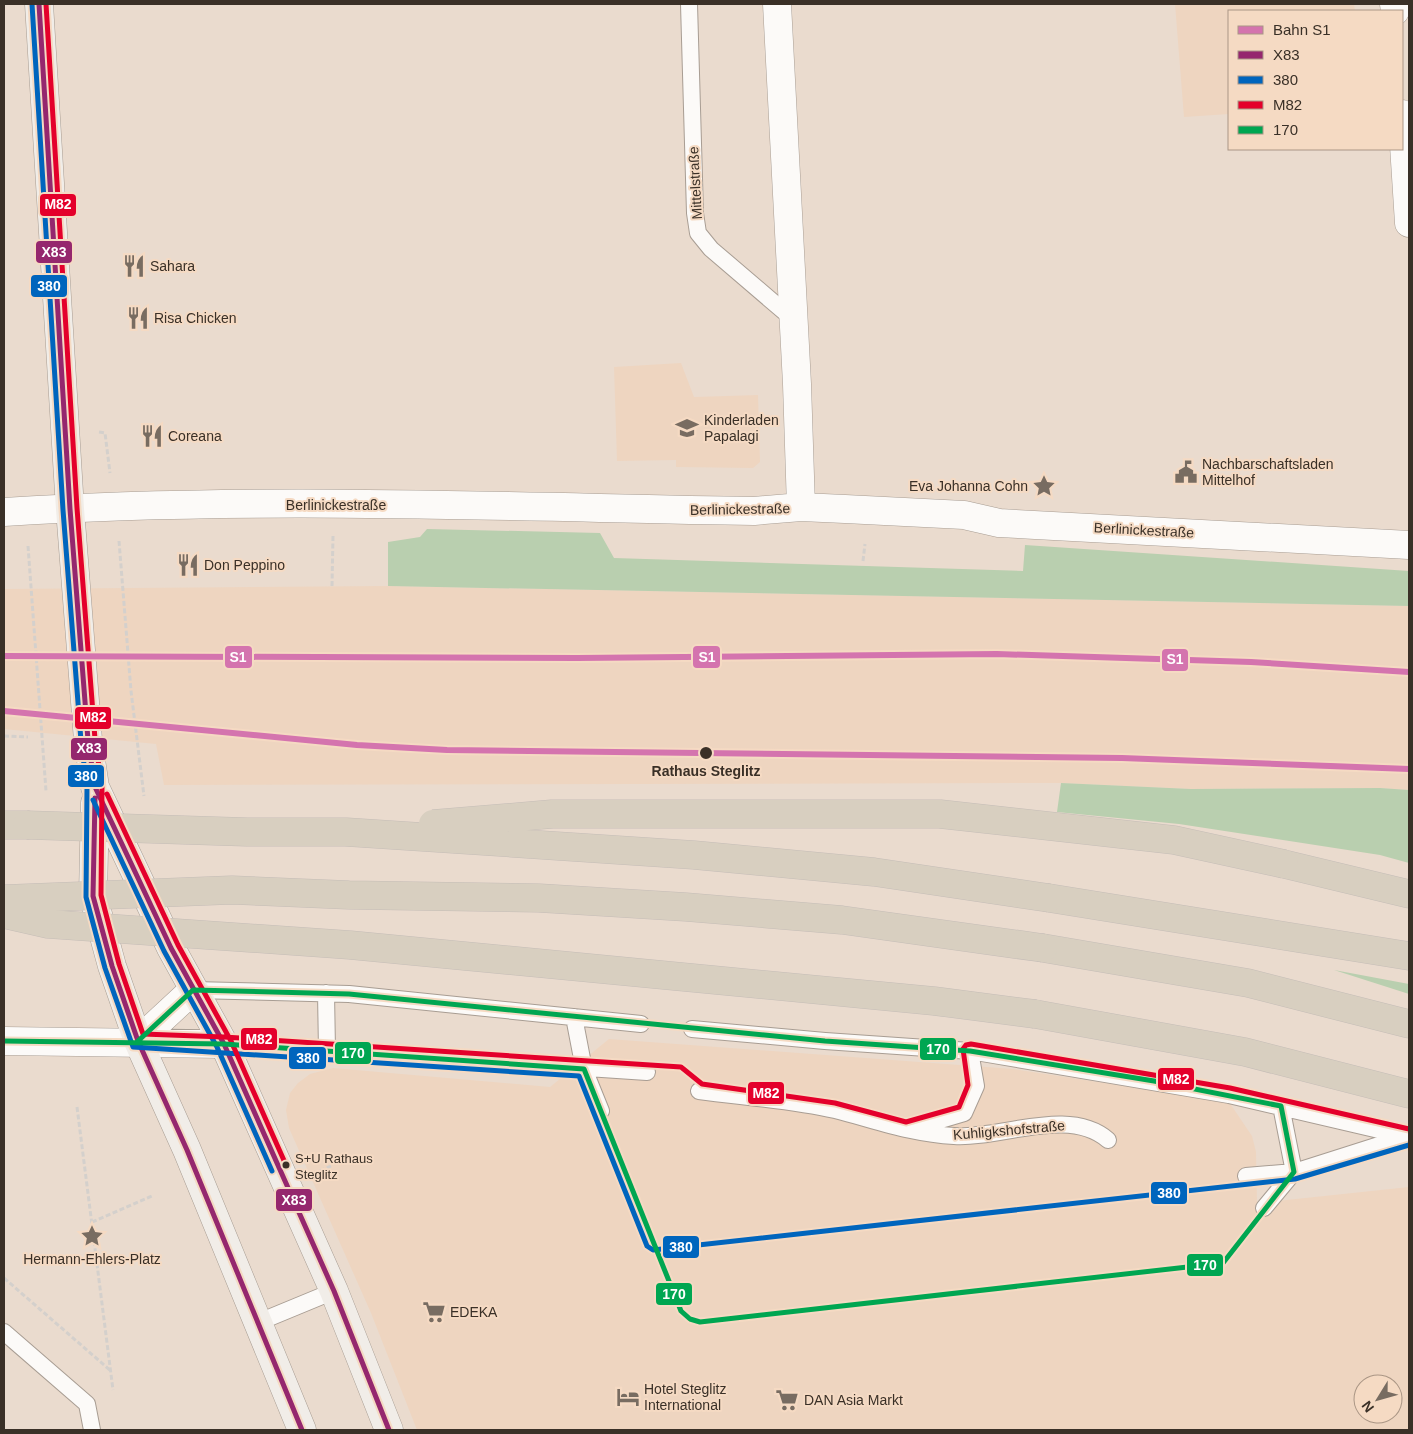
<svg xmlns="http://www.w3.org/2000/svg" width="1413" height="1434" font-family="Helvetica,sans-serif">
	<rect width="100%" height="100%" fill="#eadbce"/>
	<path fill="#eed5c0" fill-rule="evenodd" d="M 1175,4 L 1354,4 L 1355,11 L 1229,11 L 1229,114 L 1184,117 Z
		M 681,363 L 694,397 L 758,395 L 760,462 L 753,468 L 676,467 L 676,460 L 617,461 L 614,367 Z
		M 388,586 L 1409,606 L 1409,790 L 1380,788 L 1191,789 L 1061,783 L 164,785 L 156,744 L 4,729 L 4,589 Z
		M 609,1039 L 1013,1069 L 1229,1102 L 1252,1136 L 1256,1152 L 1257,1203 L 1409,1187 L 1409,1430 L 417,1430 L 371,1313 L 289,1128 L 286,1110 L 290,1093 L 298,1083 L 310,1074 L 333,1068 L 550,1087 ZM 1363,1384 L 1393,1384 L 1393,1414 L 1363,1414 Z"/>
	<path fill="#b9cfaf" d="M 427,529 L 600,533 L 614,558 L 1023,571 L 1025,545 L 1409,571 L 1409,606 L 388,586 L 388,542 L 420,537 Z
		M 1061,783 L 1191,789 L 1380,788 L 1409,790 L 1409,863 L 1380,855 L 1179,824 L 1057,812 Z
		M 1334,970 L 1409,984 L 1409,994 Z"/>
	<g fill="none" stroke-linecap="round" stroke-linejoin="round">
		<defs>
			<path id="lane" d="M 689,4 L 695,213 L 698,233 L 711,249 L 794,320
				M 193,990 L 349,994 L 641,1024
				M 326,993 L 327,1050
				M 574,1017 L 584,1069 L 601,1111
				M 692,1029 L 825,1041 L 970,1051 L 1229,1095 L 1409,1137
				M 224,1044 L 647,1072
				M 699,1091 C 744,1097 791,1100 835,1110 C 875,1120 912,1134 954,1136 C 1001,1139 1069,1106 1108,1140
				M 913,1128 L 964,1113 L 976,1086 L 970,1051
				M 1246,1176 L 1294,1172 L 1407,1136
				M 1264,1208 L 1294,1172 L 1281,1106
				M 259,1322 L 334,1291
				M 4,1332 L 87,1404 L 92,1430"/>
			<path id="street" d="M 777,4 L 797,384 L 801,507
				M 1394,4 L 1395,11
				M 1402,114 L 1409,223
				M 4,512 C 253,496 504,507 754,511 L 801,507 L 845,509 L 964,515 L 999,523 L 1409,545
				M 4,1041 L 224,1044
				M 138,1041 L 193,990"/>
			<path id="secondary" d="M 39,4 L 70,509 L 88,740 L 95,787 L 171,948 L 224,1044 L 334,1291 L 389,1430
				M 95,803 L 93,896 L 112,966 L 138,1041 L 187,1150 L 302,1430"/>
			<path id="highway" d="M 4,825 L 27,825
				M 1284,864 L 1409,894
				M 1049,898 L 1409,956
				M 1043,948 L 1248,983 L 1409,1024
				M 1035,1014 L 1245,1052 L 1409,1094"/>
		</defs>
		<use href="#lane" stroke="#a89d93" stroke-width="18"/>
		<use href="#street" stroke="#a89d93" stroke-width="29"/>
		<use href="#secondary" stroke="#a89d93" stroke-width="29"/>
		<use href="#highway" stroke="#c5bdb7" stroke-width="29"/>
		<path stroke="#d4d0cc" stroke-width="3" stroke-dasharray="5 2.5" stroke-linecap="butt" d="M 99,432 L 105,433 L 110,473
			M 119,541 L 131,691 L 144,796
			M 28,546 L 46,791
			M 863,561 L 865,544
			M 332,586 L 333,536
			M 4,736 L 28,737
			M 77,1107 L 113,1390
			M 320,1171 L 331,1166
			M 92,1222 L 152,1196
			M 4,1278 L 111,1371"/>
		<use href="#lane" stroke="#fcfaf8" stroke-width="16"/>
		<use href="#street" stroke="#fcfaf8" stroke-width="28"/>
		<use href="#secondary" stroke="#f1ede8" stroke-width="28"/>
		<use href="#highway" stroke="#d8cfc0" stroke-width="28"/>
		<defs>
			<path id="highway-bridge" d="M 433,824 L 552,814 L 940,814 L 1174,840 L 1284,864
				M 27,825 L 247,832 L 346,832 L 694,855 L 874,872 L 1049,898
				M 4,899 L 232,890 L 349,895 L 539,898 L 686,907 L 842,920 L 1043,948
				M 4,914 L 48,924 L 350,945 L 934,1001 L 1035,1014"/>
		</defs>
		<use href="#highway-bridge" stroke="#c5bdb7" stroke-width="29" stroke-linecap="butt"/>
		<use href="#highway-bridge" stroke="#d8cfc0" stroke-width="28"/>
		<defs>
			<path id="bus-1" d="M 39,4 L 70,509 L 88,740 L 95,787 L 171,948 L 224,1044 L 334,1291 L 389,1430
				M 95,798 L 93,896 L 112,966 L 138,1041 L 187,1150 L 302,1430"/>
			<path id="bus-2" d="M 32,4 L 63,510 L 81,741 L 87,787 L 86,897 L 105,968 L 133,1047 L 579,1076 L 647,1246 L 653,1250 L 1295,1179 L 1409,1145
				M 93,800 L 164,951 L 217,1047 L 272,1171"/>
			<path id="bus-3" d="M 46,4 L 77,508 L 95,739 L 102,787 L 101,895 L 119,964 L 143,1034 L 224,1037 L 681,1067 L 702,1084 L 835,1103 L 906,1122 L 959,1107 L 968,1085 L 963,1049 L 966,1045 L 971,1044 L 1230,1088 L 1409,1129
				M 107,794 L 178,945 L 231,1041 L 286,1165"/>
			<path id="bus-4" d="M 4,1041 L 224,1044 L 584,1069 L 681,1311 L 690,1319 L 700,1322 L 1223,1263 L 1294,1172 L 1281,1106 L 1154,1081 L 970,1051 L 825,1041 L 349,994 L 193,990 L 138,1041"/>
		</defs>
		<use href="#bus-1" stroke="#f5dac3" stroke-width="9"/>
		<use href="#bus-2" stroke="#f5dac3" stroke-width="9"/>
		<use href="#bus-3" stroke="#f5dac3" stroke-width="9"/>
		<use href="#bus-4" stroke="#f5dac3" stroke-width="9"/>
		<use href="#bus-1" stroke="#95276e" stroke-width="5"/>
		<use href="#bus-2" stroke="#0065bd" stroke-width="5"/>
		<use href="#bus-3" stroke="#e4002b" stroke-width="5"/>
		<use href="#bus-4" stroke="#00a651" stroke-width="5"/>
		<defs>
			<path id="rail-1" d="M 4,656 L 577,658 L 997,654 L 1251,662 L 1409,672
				M 4,711 L 357,745 L 447,750 L 1122,758 L 1409,769"/>
		</defs>
		<use href="#rail-1" stroke="#f5dac3" stroke-width="10"/>
		<use href="#rail-1" stroke="#d474ae" stroke-width="6"/>
	</g>
	<defs>
		<symbol id="restaurant-bare" viewBox="-9 -9 18 18"><path d="M-5-6h1v4h1v-4h1v4h1v-4h1v5L-1.5 .5V6h-2V.5L-5-1ZM5-6V6H3V1.5H1.5Q1.5-4 5-6Z" fill="#786c61" stroke="#f5dac3" stroke-width="2.5" paint-order="stroke"/></symbol>
		<symbol id="school-bare" viewBox="-9 -9 18 18"><path d="M0-5L7-2L0 1L-7-2ZM-4 1L0 2.5L4 1V4Q0 6-4 4Z" fill="#786c61" stroke="#f5dac3" stroke-width="2.5" paint-order="stroke"/></symbol>
		<symbol id="civic-bare" viewBox="-9 -9 18 18"><path d="M-.6-6.5H3V-4.5H.6V-3L4-1V1h2V6H-6V1h2V-1L-.6-3ZM-1.2 2.5V6h2.4V2.5Z" fill="#786c61" stroke="#f5dac3" stroke-width="2.5" paint-order="stroke"/></symbol>
		<symbol id="sight-bare" viewBox="-9 -9 18 18"><path d="M0-6L1.8-2.2L6-1.7L2.9 1.2L3.7 5.4L0 3.3L-3.7 5.4L-2.9 1.2L-6-1.7L-1.8-2.2Z" fill="#786c61" stroke="#f5dac3" stroke-width="2.5" paint-order="stroke"/></symbol>
		<symbol id="supermarket-bare" viewBox="-9 -9 18 18"><path d="M-6-5.5h2.5l.6 2H6L4.5 2H-2.5L-4.4-4H-6ZM-1.5 3.2a1.3 1.3 0 1 0 .1 0ZM3 3.2a1.3 1.3 0 1 0 .1 0Z" fill="#786c61" stroke="#f5dac3" stroke-width="2.5" paint-order="stroke"/></symbol>
		<symbol id="hotel-bare" viewBox="-9 -9 18 18"><path d="M-6-4.5h1.5V1H6V5H4.5V3h-9V5H-6ZM-4 0a1.8 1.8 0 1 1 3.6 0ZM.5 0V-2.5h3Q6-2.5 6 0Z" fill="#786c61" stroke="#f5dac3" stroke-width="2.5" paint-order="stroke"/></symbol>
	</defs>
	<g fill-rule="evenodd">
		<use href="#restaurant-bare" x="118" y="250" width="32" height="32"/>
		<use href="#restaurant-bare" x="122" y="302" width="32" height="32"/>
		<use href="#school-bare" x="671" y="412" width="32" height="32"/>
		<use href="#restaurant-bare" x="136" y="420" width="32" height="32"/>
		<use href="#civic-bare" x="1170" y="456" width="32" height="32"/>
		<use href="#sight-bare" x="1028" y="470" width="32" height="32"/>
		<use href="#restaurant-bare" x="172" y="549" width="32" height="32"/>
		<use href="#sight-bare" x="76" y="1220" width="32" height="32"/>
		<use href="#supermarket-bare" x="418" y="1296" width="32" height="32"/>
		<use href="#hotel-bare" x="612" y="1381" width="32" height="32"/>
		<use href="#supermarket-bare" x="771" y="1384" width="32" height="32"/>
	</g>
	<g fill="#3a3027" stroke="#f5dac3" stroke-width="2">
		<circle cx="706" cy="753" r="7"/>
		<circle cx="286" cy="1165" r="4.5"/>
	</g>
	<g text-anchor="middle" stroke-width="4" stroke-linejoin="round" paint-order="stroke">
		<g font-size="13" fill="#3a3027" stroke="#f5dac3" text-anchor="start">
			<text x="295" y="1163">S+U Rathaus<tspan x="295" dy="16">Steglitz</tspan></text>
		</g>
		<g font-size="14" fill="#3a3027" stroke="#f5dac3">
			<text transform="translate(695 183) rotate(-93)" y="5">Mittelstraße</text>
			<text x="336" y="510">Berlinickestraße</text>
			<text transform="translate(740 509) rotate(-1)" y="5">Berlinickestraße</text>
			<text transform="translate(1144 530) rotate(3)" y="5">Berlinickestraße</text>
			<text transform="translate(1009 1130) rotate(-5)" y="5">Kuhligkshofstraße</text>
		</g>
		<g font-size="14" fill="#3a3027" stroke="#f5dac3" text-anchor="start">
			<text x="150" y="271">Sahara</text>
			<text x="154" y="323">Risa Chicken</text>
			<text x="704" y="425">Kinderladen<tspan x="704" dy="16">Papalagi</tspan></text>
			<text x="168" y="441">Coreana</text>
			<text x="1202" y="469">Nachbarschaftsladen<tspan x="1202" dy="16">Mittelhof</tspan></text>
			<text x="1028" y="491" text-anchor="end">Eva Johanna Cohn</text>
			<text x="204" y="570">Don Peppino</text>
			<text x="92" y="1264" text-anchor="middle">Hermann-Ehlers-Platz</text>
			<text x="450" y="1317">EDEKA</text>
			<text x="644" y="1394">Hotel Steglitz<tspan x="644" dy="16">International</tspan></text>
			<text x="804" y="1405">DAN Asia Markt</text>
		</g>
		<g font-size="14" font-weight="bold" fill="#3a3027" stroke="#f5dac3">
			<text x="706" y="776">Rathaus Steglitz</text>
		</g>
	</g>
	<g stroke="#f5dac3" stroke-width="2">
		<rect x="39" y="193" width="38" height="24" rx="5" fill="#e4002b"/>
		<rect x="35" y="240" width="38" height="24" rx="5" fill="#95276e"/>
		<rect x="30" y="274" width="38" height="24" rx="5" fill="#0065bd"/>
		<rect x="692" y="645" width="29" height="24" rx="5" fill="#d474ae"/>
		<rect x="224" y="645" width="29" height="24" rx="5" fill="#d474ae"/>
		<rect x="1161" y="648" width="28" height="24" rx="5" fill="#d474ae"/>
		<rect x="74" y="706" width="38" height="24" rx="5" fill="#e4002b"/>
		<rect x="70" y="737" width="38" height="24" rx="5" fill="#95276e"/>
		<rect x="67" y="764" width="38" height="24" rx="5" fill="#0065bd"/>
		<rect x="240" y="1027" width="38" height="24" rx="5" fill="#e4002b"/>
		<rect x="919" y="1037" width="38" height="24" rx="5" fill="#00a651"/>
		<rect x="334" y="1041" width="38" height="24" rx="5" fill="#00a651"/>
		<rect x="288" y="1046" width="39" height="24" rx="5" fill="#0065bd"/>
		<rect x="1157" y="1067" width="38" height="24" rx="5" fill="#e4002b"/>
		<rect x="747" y="1081" width="38" height="24" rx="5" fill="#e4002b"/>
		<rect x="1150" y="1181" width="38" height="24" rx="5" fill="#0065bd"/>
		<rect x="275" y="1188" width="38" height="24" rx="5" fill="#95276e"/>
		<rect x="662" y="1235" width="38" height="24" rx="5" fill="#0065bd"/>
		<rect x="1186" y="1253" width="38" height="24" rx="5" fill="#00a651"/>
		<rect x="655" y="1282" width="38" height="24" rx="5" fill="#00a651"/>
	</g>
	<g font-size="14" text-anchor="middle" font-weight="bold" fill="#fff">
		<text x="58" y="209">M82</text>
		<text x="54" y="257">X83</text>
		<text x="49" y="291">380</text>
		<text x="707" y="662">S1</text>
		<text x="238" y="662">S1</text>
		<text x="1175" y="664">S1</text>
		<text x="93" y="722">M82</text>
		<text x="89" y="753">X83</text>
		<text x="86" y="781">380</text>
		<text x="259" y="1044">M82</text>
		<text x="938" y="1054">170</text>
		<text x="353" y="1058">170</text>
		<text x="308" y="1063">380</text>
		<text x="1176" y="1084">M82</text>
		<text x="766" y="1098">M82</text>
		<text x="1169" y="1198">380</text>
		<text x="294" y="1205">X83</text>
		<text x="681" y="1252">380</text>
		<text x="1205" y="1270">170</text>
		<text x="674" y="1299">170</text>
	</g>
	<rect width="1413" height="1434" fill="none" stroke="#3a3027" stroke-width="10"/>
	<rect x="1228" y="10" width="175" height="140" fill="#f5dac3" stroke="#aa9685"/>
	<rect x="1238" y="26" width="25" height="8" fill="#d474ae" stroke="#aa9685"/>
	<text x="1273" y="35" font-size="15" fill="#3a3027">Bahn S1</text>
	<rect x="1238" y="51" width="25" height="8" fill="#95276e" stroke="#aa9685"/>
	<text x="1273" y="60" font-size="15" fill="#3a3027">X83</text>
	<rect x="1238" y="76" width="25" height="8" fill="#0065bd" stroke="#aa9685"/>
	<text x="1273" y="85" font-size="15" fill="#3a3027">380</text>
	<rect x="1238" y="101" width="25" height="8" fill="#e4002b" stroke="#aa9685"/>
	<text x="1273" y="110" font-size="15" fill="#3a3027">M82</text>
	<rect x="1238" y="126" width="25" height="8" fill="#00a651" stroke="#aa9685"/>
	<text x="1273" y="135" font-size="15" fill="#3a3027">170</text>
	<g transform="translate(1378 1399) rotate(233)"><circle r="24" fill="#f5dac3" stroke="#aa9685"/>
	<path d="M0-4L9 19L0 12L-9 19Z" fill="#786c61"/>
	<text y="-8" font-size="14" font-weight="bold" text-anchor="middle" fill="#3a3027">N</text>
	</g>
</svg>
